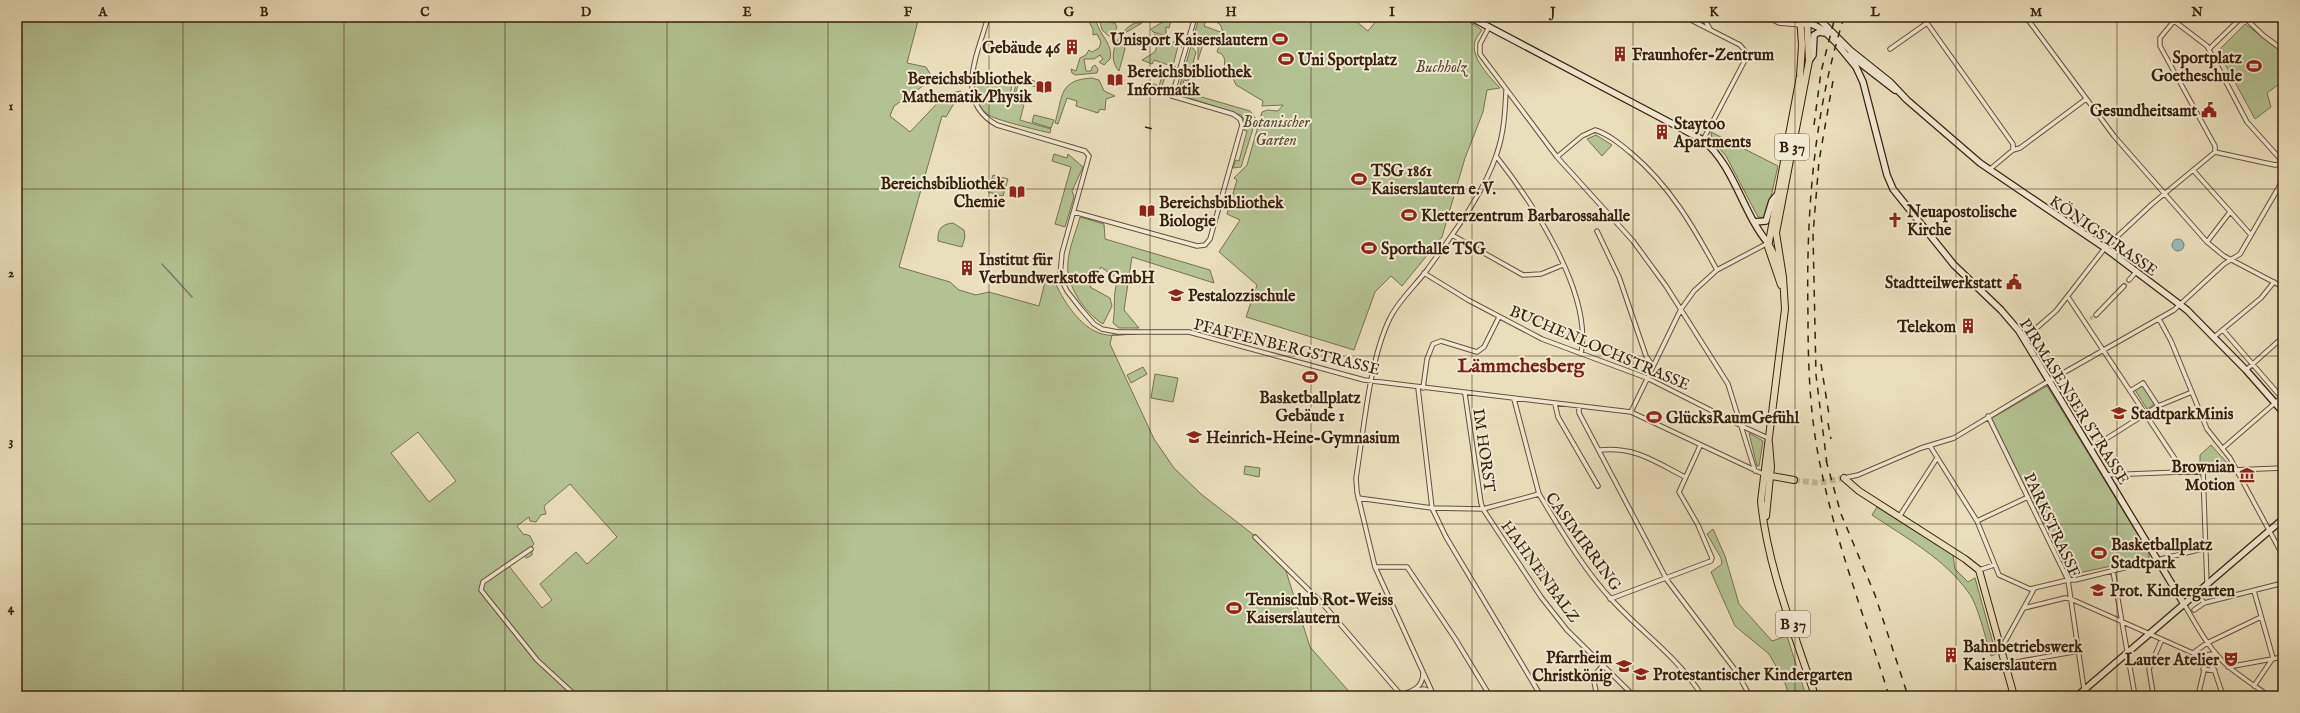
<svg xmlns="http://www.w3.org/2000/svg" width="2300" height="713" font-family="'IM FELL English',serif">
	<rect width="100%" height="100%" fill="#eadfbc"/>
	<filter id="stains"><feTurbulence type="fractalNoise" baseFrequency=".005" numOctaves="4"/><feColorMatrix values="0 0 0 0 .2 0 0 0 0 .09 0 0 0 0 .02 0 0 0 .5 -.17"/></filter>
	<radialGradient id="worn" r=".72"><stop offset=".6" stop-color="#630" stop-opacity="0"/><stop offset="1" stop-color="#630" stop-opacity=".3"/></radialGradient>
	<path fill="#b4c293" stroke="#767250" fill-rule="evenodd" d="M 17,17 L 919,17 L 907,63 L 926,67 L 933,79 L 894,106 L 890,116 L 910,132 L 946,94 L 961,91 L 963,97 L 956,100 L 946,117 L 942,116 L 899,267 L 950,282 L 959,290 L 976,295 L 989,292 L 1039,306 L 1046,278 L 1054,280 C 1062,299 1080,328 1102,334 C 1112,337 1126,334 1136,334 L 1112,335 L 1110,344 L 1154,439 L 1174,468 L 1201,494 L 1264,543 L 1261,545 L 1285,568 L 1310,647 L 1353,696 L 17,696 ZM 418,432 L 456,481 L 429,502 L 391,453 ZM 570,484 L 617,537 L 587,564 L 576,552 L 540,584 L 552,600 L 542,608 L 509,566 L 523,556 L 527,558 L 532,555 L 532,546 L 534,544 L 530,536 L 525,534 L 524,535 L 517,526 L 529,517 L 530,521 L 536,522 L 541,515 L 546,514 L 544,506 Z
		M 1091,17 L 1096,17 C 1096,33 1114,43 1110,59 L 1104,65 L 1099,62 L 1103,59 L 1100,55 L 1094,59 L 1084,59 L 1086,71 L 1091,71 L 1092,67 L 1095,65 L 1098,69 L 1097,73 L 1075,75 L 1072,73 L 1071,69 L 1076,71 L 1080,58 L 1086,55 L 1089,50 L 1092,52 L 1099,48 L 1101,42 L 1097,34 L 1093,35 L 1093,29 L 1090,24 Z
		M 1099,17 L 1103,17 L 1104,21 L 1115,23 L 1117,27 L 1114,34 L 1109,36 L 1102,30 Z
		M 1167,17 L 1172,17 L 1169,28 L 1166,27 L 1166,36 L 1153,32 L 1151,29 L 1166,20 Z
		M 1199,17 L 1207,17 L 1204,26 L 1223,33 L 1221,26 L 1217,22 L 1220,17 L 1351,17 L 1368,31 L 1376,21 L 1371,17 L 1462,17 L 1482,30 C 1480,33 1477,36 1475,41 C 1470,58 1490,77 1500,88 L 1487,90 L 1483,112 L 1465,158 L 1442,237 L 1402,286 L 1391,276 L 1375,292 L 1354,350 L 1246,317 L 1257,285 L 1219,252 L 1240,220 L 1227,214 L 1237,180 L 1234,178 L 1247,165 L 1262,112 L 1267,110 L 1278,111 L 1283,105 L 1262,106 L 1263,101 L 1236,85 L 1230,71 L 1224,69 C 1225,60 1226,55 1217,52 L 1221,39 L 1206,35 L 1198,60 L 1198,47 L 1192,44 Z
		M 1135,23 L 1142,23 L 1125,33 L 1122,42 L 1125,49 L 1119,71 C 1105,56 1119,30 1135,23 Z
		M 2245,24 L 2283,52 L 2283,81 L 2267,93 L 2271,107 L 2255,119 L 2218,51 Z
		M 1154,34 L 1165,38 L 1164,42 L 1173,44 L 1174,41 L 1183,44 L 1182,47 L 1178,46 L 1173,66 L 1176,67 L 1175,71 L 1170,70 L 1171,66 L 1154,60 L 1152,64 L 1142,60 L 1155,52 L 1158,42 Z
		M 1191,46 L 1196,52 L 1188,81 L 1184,80 L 1181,91 L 1250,111 L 1256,119 L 1241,167 L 1233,168 L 1236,160 L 1239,161 L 1247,131 L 1244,130 L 1244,120 L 1241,115 L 1180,95 L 1178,92 Z
		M 1142,68 L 1160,73 L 1161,70 L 1165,71 L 1166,74 L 1161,89 L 1159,91 L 1140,86 L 1148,82 L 1159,86 L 1162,76 L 1148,71 L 1140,75 L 1132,73 Z
		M 981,76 L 1013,81 L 1009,99 L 1024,105 L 1020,120 L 1051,129 L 1050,133 C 1038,130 994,120 987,114 C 976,105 973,90 975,77 Z
		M 1022,77 L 1037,82 L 1036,87 L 1019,82 L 1016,92 L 1014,92 L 1017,80 Z
		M 1092,78 L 1099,80 L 1104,91 L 1115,96 L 1106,99 L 1105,110 L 1100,109 L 1098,113 L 1076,106 L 1077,101 L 1067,98 L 1058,124 L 1055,123 C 1063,95 1059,80 1092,78 Z
		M 1034,115 L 1054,120 L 1051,128 L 1032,122 Z
		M 1711,132 L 1778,166 L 1767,214 L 1764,218 L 1758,217 L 1726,156 L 1712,140 Z
		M 1596,135 L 1612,145 L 1602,156 L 1587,139 Z
		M 1054,154 L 1067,158 L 1068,154 L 1083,167 L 1072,191 L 1074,197 L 1065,227 L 1055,224 L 1071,167 L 1052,161 Z
		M 993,175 L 1008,179 L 1003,196 L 988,192 Z
		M 1080,217 L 1104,224 L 1105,239 L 1210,270 L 1214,283 L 1132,257 L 1124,310 L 1139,328 L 1119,328 L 1113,323 C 1116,305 1112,297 1118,279 L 1101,267 L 1090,287 L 1110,298 L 1112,306 L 1103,324 C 1085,313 1065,285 1068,262 C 1069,247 1076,232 1080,217 Z
		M 953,223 L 964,230 L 965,237 L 962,247 L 938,241 C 937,229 942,224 953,223 Z
		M 1143,367 L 1147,374 L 1131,383 L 1127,375 Z
		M 1155,374 L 1178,378 L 1173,402 L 1151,398 Z
		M 2143,385 L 2155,404 L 2147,409 L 2135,390 Z
		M 2047,386 L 2149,553 L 2149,558 L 2069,575 L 1992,420 L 1992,418 Z
		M 1749,433 L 1763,441 L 1759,466 L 1757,466 Z
		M 2211,445 L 2230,466 L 2183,469 L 2183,464 L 2200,464 L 2200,455 Z
		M 1245,466 L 1260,468 L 1259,477 L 1244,474 Z
		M 1877,507 L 1953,555 L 1955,569 L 1968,582 L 1975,578 L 1996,654 L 1991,656 C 1986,640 1978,605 1969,593 C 1944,558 1906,538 1872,515 Z
		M 1713,529 L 1725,556 L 1739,604 L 1772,641 L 1787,636 L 1806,696 L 1789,696 L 1784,680 L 1769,654 L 1735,626 L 1711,572 L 1722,564 L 1721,558 L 1707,534 Z"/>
	<path fill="#98bcb4" stroke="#727e71" d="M2172 245a6 6 0 1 1 12 0a6 6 0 1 1-12 0Z"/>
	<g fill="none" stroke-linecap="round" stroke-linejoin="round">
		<path stroke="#727e71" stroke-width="1.5" d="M 162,264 L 192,297"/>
		<path stroke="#c6b999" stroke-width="3.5" stroke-dasharray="3.5 2" stroke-linecap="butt" d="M 2124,286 L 2129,280
			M 2090,319 L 2096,315"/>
		<path stroke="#c6b999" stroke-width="6" stroke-dasharray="6 3" stroke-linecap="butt" d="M 1794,480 L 1818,483 L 1844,478"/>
		<defs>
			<path id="street" d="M 988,17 C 978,54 953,101 997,125 L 1085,151 L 1089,156 L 1062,253 L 1060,277 L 1067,291 L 1081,309 L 1094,324 L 1102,329 L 1118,332 L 1189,332 L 1364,380 L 1631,412 L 1763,474
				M 1685,17 L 1740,45 L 1745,51 L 1744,62 L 1703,140
				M 1703,17 L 1710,29
				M 1768,17 L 1779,23 L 1801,25
				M 1770,17 L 1781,19 L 1800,17
				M 2026,17 L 2114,136 L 2207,242 L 2224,256 L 2283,287
				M 2169,17 L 2207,46 L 2247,122 L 2283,162
				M 2244,17 L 2264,36 L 2283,50
				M 1489,27 L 1480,44 L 1480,54 L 1557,157 L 1633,241 L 1666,286 L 1728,384 L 1755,471
				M 1890,49 L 1927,23 L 2013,144 L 2013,150
				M 2209,49 L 2242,17
				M 2215,152 L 2275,165 L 2283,163
				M 1496,156 C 1532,202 1593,293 1581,354
				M 1557,157 L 1582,136 L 1595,130 C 1608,134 1620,144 1631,153 C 1670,186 1693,226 1717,270
				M 1989,170 L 2013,150 L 2020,148 L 2086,99
				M 2193,170 L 2251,235
				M 1074,212 L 1197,246 L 1205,245 L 1210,239 L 1242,125 L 1240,119 L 1233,114 L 1172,96 L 1195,17
				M 1597,231 L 1619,277 L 1646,356 L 1653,366
				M 1452,235 L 1523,275 L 1541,274 L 1563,265
				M 2207,242 L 2230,212
				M 1424,273 L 1468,300 L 1542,339 L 1647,378 L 1746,428 L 1768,438
				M 2129,280 L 2136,272
				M 2068,297 L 2183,471
				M 2096,315 L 2124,286
				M 2159,319 L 2171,341 L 2207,429 L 2230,458 L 2283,556
				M 2223,330 L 2281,397
				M 2214,337 L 2261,298 L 2274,282
				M 2024,339 L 2056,311 L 2105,248 L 2152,204 L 2215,152 L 2215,146 L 2160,46 L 2160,38 L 2174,21
				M 2246,370 L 2283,337
				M 1418,388 L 1432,508 L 1446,537 L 1541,696
				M 1423,388 L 1427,359 L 1433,344 L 1441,341 L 1477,352 L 1484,347 L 1499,317
				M 2130,391 L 2143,383 L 2158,406
				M 1465,394 L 1481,503 L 1483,509 L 1541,597 L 1567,630 L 1634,696
				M 1514,399 L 1539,494
				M 1555,404 L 1558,417 L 1598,486
				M 1579,406 L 1579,413 L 1667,580 L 1736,671 L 1750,696
				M 1631,412 L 1681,309 L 1694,291 L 1717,270 L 1768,243
				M 1988,416 L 2068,580 L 2085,696
				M 1930,446 L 1977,521 L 1999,575 L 2030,589 L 2068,580 L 2075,580 L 2206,548
				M 2223,448 L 2283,396
				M 2090,449 L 2158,406 L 2192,392
				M 1600,450 C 1636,447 1654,461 1685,477
				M 2203,471 L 2207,584
				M 2105,475 L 2283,468
				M 1844,478 L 1858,475 L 1921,448 L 1954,438 L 2042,385 L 2174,310 L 2224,264 L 2240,254 L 2283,180
				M 1358,498 L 1432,508 L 1483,509 L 1539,494 C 1561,530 1583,569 1612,600 C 1642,633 1679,658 1702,696
				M 1899,517 L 1937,458
				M 1977,521 L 2028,497
				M 1255,537 L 1322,603 L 1401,695 C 1412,691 1423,688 1423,673
				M 531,549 L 483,582 L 481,590 L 537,660 L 576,696
				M 1375,567 L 1407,567 L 1456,640 L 1490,696
				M 1979,570 L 1994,565
				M 2113,571 L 2135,696
				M 2254,591 L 2273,658 L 2254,686
				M 2197,593 L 2204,603 L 2283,583
				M 1610,599 L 1711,561 L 1712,558 L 1698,525 L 1679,492 L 1700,446
				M 2184,604 C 2197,626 2209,650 2229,667 C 2241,677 2255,686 2269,696
				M 2024,608 L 2065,598 L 2071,599 L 2204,658
				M 2194,610 L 2204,603
				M 2001,649 L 2034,589
				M 2193,653 L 2207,643 L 2261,617
				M 2213,654 L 2205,655 L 2204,660 L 2214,669 L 2223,696
				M 2005,664 L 2079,651
				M 2228,667 L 2283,657
				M 2203,669 L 2215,671
				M 1416,690 L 1424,689 L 1432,692
				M 2153,693 L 2149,669 L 2162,639
				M 1434,696 L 1375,567 L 1357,492 L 1356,478 C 1364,429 1369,361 1390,318 C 1399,300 1415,286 1427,270 C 1452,235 1484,194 1497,153 C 1504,133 1505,112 1506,91
				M 1597,696 L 1593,677 L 1603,665
				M 2150,696 L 2154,693 L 2158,696
				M 2198,696 L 2206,662"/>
			<path id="secondary" d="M 1470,17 L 1703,140 C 1735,167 1742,212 1768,243
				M 1813,17 L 1820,20 L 1850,50 L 1890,82 L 1907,100 L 1980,163 L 2105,248 L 2187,310 L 2246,370 L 2283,412
				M 1803,24 C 1819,22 1828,36 1839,45
				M 1837,44 L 1856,67 L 1863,82 L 1887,175 L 1893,189 L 1954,265 L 2001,310 L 2019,331 L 2184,604
				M 1850,55 L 1895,90
				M 1809,61 L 1813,55 L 1814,35 L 1819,32 L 1825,33
				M 1754,222 L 1766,221 L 1772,201 L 1777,195
				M 2077,696 L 2283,519"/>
			<path id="primary" d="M 1807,17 L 1809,61 L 1776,233 L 1783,277 L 1785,309 L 1761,501 C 1767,566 1795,634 1815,696
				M 1769,245 L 1780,267
				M 1781,285 L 1768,247 L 1800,76 L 1802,45 L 1800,17
				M 1766,475 L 1794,480
				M 1844,478 L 1859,491 L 1965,559 L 1979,570 L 2014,696
				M 1766,516 L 1771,467 L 1769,443"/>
		</defs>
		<use href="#street" stroke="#645039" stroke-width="5.5"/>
		<use href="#secondary" stroke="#38210d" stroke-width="8"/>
		<use href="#primary" stroke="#38210d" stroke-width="8"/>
		<use href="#street" stroke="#f1ead3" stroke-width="3.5"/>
		<use href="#secondary" stroke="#f1ead3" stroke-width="5.5"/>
		<use href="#primary" stroke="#eadfbc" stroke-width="6"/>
		<path stroke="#38210d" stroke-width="1.5" stroke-dasharray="7 7" stroke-linecap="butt" d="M 1844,17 C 1813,116 1806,214 1808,317 C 1808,368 1810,419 1821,469 C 1837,546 1866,621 1889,696
			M 1814,125 L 1821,72 L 1835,17
			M 1145,127 L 1153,129
			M 1821,364 L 1829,415
			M 1828,423 L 1831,439
			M 1826,460 L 1841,514 L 1875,595 L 1908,696
			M 1827,464 L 1816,375 L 1813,234 L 1819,161 L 1834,75"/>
	</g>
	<path fill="none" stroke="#38210d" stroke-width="1" stroke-opacity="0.55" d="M 183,17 L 183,696M 344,17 L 344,696M 505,17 L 505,696M 667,17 L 667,696M 828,17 L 828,696M 989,17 L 989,696M 1150,17 L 1150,696M 1311,17 L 1311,696M 1472,17 L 1472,696M 1633,17 L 1633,696M 1795,17 L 1795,696M 1956,17 L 1956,696M 2117,17 L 2117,696M 17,189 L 2283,189M 17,356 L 2283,356M 17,524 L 2283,524"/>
	<defs>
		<symbol id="stadium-bare" viewBox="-9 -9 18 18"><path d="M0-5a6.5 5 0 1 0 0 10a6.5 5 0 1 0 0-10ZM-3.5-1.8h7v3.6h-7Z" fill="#8f2418" stroke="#f1ead3" stroke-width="2.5" paint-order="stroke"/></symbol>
		<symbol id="building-bare" viewBox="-9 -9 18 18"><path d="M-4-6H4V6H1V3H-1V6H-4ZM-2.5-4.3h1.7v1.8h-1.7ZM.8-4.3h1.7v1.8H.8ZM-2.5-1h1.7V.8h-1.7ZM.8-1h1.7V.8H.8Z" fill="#8f2418" stroke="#f1ead3" stroke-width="2.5" paint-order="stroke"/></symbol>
		<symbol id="library-bare" viewBox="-9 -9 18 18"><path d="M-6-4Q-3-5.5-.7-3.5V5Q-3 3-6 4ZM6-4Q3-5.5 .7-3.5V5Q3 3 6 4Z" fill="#8f2418" stroke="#f1ead3" stroke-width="2.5" paint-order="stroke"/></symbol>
		<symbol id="civic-bare" viewBox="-9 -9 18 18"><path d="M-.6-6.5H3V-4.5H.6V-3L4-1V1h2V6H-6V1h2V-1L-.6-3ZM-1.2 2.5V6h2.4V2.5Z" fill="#8f2418" stroke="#f1ead3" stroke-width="2.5" paint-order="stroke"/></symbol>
		<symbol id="church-bare" viewBox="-9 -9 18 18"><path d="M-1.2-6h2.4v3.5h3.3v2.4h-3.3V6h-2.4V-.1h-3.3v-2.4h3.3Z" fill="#8f2418" stroke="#f1ead3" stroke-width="2.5" paint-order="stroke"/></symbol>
		<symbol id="school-bare" viewBox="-9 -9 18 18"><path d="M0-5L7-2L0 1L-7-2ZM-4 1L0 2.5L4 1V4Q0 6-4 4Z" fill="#8f2418" stroke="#f1ead3" stroke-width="2.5" paint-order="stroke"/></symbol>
		<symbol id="museum-bare" viewBox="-9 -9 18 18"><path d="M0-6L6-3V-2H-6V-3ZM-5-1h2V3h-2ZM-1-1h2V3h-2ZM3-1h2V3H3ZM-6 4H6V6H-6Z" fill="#8f2418" stroke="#f1ead3" stroke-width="2.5" paint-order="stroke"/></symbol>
		<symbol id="theatre-bare" viewBox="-9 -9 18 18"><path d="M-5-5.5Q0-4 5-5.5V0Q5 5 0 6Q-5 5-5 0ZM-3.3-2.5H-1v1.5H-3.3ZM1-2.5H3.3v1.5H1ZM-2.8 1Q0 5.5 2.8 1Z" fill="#8f2418" stroke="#f1ead3" stroke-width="2.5" paint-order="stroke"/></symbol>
	</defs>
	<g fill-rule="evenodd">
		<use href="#stadium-bare" x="1269" y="28" width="22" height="22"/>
		<use href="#building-bare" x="1061" y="36" width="22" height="22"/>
		<use href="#building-bare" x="1609" y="43" width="22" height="22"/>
		<use href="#stadium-bare" x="1275" y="48" width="22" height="22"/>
		<use href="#stadium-bare" x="2243" y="55" width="22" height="22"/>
		<use href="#library-bare" x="1104" y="69" width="22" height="22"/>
		<use href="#library-bare" x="1033" y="76" width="22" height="22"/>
		<use href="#civic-bare" x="2198" y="99" width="22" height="22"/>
		<use href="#building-bare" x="1651" y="121" width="22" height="22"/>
		<use href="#stadium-bare" x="1348" y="168" width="22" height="22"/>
		<use href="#library-bare" x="1006" y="181" width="22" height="22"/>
		<use href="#library-bare" x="1136" y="200" width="22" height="22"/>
		<use href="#stadium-bare" x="1398" y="204" width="22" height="22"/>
		<use href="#church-bare" x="1884" y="209" width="22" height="22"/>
		<use href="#stadium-bare" x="1358" y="237" width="22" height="22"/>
		<use href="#building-bare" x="956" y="257" width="22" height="22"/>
		<use href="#civic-bare" x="2003" y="271" width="22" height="22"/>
		<use href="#school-bare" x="1165" y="284" width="22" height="22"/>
		<use href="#building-bare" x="1957" y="315" width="22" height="22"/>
		<use href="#stadium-bare" x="1299" y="366" width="22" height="22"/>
		<use href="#school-bare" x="2108" y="402" width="22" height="22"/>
		<use href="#stadium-bare" x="1643" y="406" width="22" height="22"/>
		<use href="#school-bare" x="1183" y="426" width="22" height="22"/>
		<use href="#museum-bare" x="2236" y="464" width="22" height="22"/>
		<use href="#stadium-bare" x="2088" y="542" width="22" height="22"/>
		<use href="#school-bare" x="2087" y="579" width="22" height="22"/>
		<use href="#stadium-bare" x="1223" y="597" width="22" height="22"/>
		<use href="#building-bare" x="1940" y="644" width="22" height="22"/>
		<use href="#theatre-bare" x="2220" y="648" width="22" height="22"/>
		<use href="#school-bare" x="1613" y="655" width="22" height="22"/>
		<use href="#school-bare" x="1630" y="663" width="22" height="22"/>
	</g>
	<g text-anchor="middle" stroke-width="4" stroke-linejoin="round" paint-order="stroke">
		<g fill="#f1ead3" stroke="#705d48" stroke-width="1">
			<rect x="1775" y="134" width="34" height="26" rx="3"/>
			<rect x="1776" y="611" width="34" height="26" rx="3"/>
		</g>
		<g font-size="15" font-weight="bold" fill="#38210d">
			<text x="1792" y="152">B 37</text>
			<text x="1793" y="629">B 37</text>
		</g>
		<g font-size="16" font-weight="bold" fill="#38210d" stroke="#f1ead3" text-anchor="start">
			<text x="1268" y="45" text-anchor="end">Unisport Kaiserslautern</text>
			<text x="1060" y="53" text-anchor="end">Gebäude 46</text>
			<text x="1632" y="60">Fraunhofer-Zentrum</text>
			<text x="2242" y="63" text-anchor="end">Sportplatz<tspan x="2242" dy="18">Goetheschule</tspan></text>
			<text x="1298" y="65">Uni Sportplatz</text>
			<text x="1127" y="77">Bereichsbibliothek<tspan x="1127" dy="18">Informatik</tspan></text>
			<text x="1032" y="84" text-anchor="end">Bereichsbibliothek<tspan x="1032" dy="18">Mathematik/Physik</tspan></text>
			<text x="2197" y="116" text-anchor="end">Gesundheitsamt</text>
			<text x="1674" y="129">Staytoo<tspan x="1674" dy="18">Apartments</tspan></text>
			<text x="1371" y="176">TSG 1861<tspan x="1371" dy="18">Kaiserslautern e. V.</tspan></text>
			<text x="1005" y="189" text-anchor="end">Bereichsbibliothek<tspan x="1005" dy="18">Chemie</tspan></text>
			<text x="1159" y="208">Bereichsbibliothek<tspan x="1159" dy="18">Biologie</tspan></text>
			<text x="1907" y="217">Neuapostolische<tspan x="1907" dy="18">Kirche</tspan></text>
			<text x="1421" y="221">Kletterzentrum Barbarossahalle</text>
			<text x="1381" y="254">Sporthalle TSG</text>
			<text x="979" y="265">Institut für<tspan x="979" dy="18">Verbundwerkstoffe GmbH</tspan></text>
			<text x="2002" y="288" text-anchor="end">Stadtteilwerkstatt</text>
			<text x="1188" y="301">Pestalozzischule</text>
			<text x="1956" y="332" text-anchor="end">Telekom</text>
			<text x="1310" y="403" text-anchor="middle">Basketballplatz<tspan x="1310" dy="18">Gebäude 1</tspan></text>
			<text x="2131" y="419">StadtparkMinis</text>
			<text x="1666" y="423">GlücksRaumGefühl</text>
			<text x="1206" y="443">Heinrich-Heine-Gymnasium</text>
			<text x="2235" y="472" text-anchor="end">Brownian<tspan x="2235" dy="18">Motion</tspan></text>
			<text x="2111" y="550">Basketballplatz<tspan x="2111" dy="18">Stadtpark</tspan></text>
			<text x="2110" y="596">Prot. Kindergarten</text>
			<text x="1246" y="605">Tennisclub Rot-Weiss<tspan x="1246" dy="18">Kaiserslautern</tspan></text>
			<text x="1963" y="652">Bahnbetriebswerk<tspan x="1963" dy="18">Kaiserslautern</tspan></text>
			<text x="1612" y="663" text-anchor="end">Pfarrheim<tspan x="1612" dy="18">Christkönig</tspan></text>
			<text x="2219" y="665" text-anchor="end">Lauter Atelier</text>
			<text x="1653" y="680">Protestantischer Kindergarten</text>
		</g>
		<g font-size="16" font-style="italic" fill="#57492e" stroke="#f1ead3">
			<text x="1441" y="72">Buchholz</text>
			<text x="1276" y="127">Botanischer<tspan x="1276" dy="18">Garten</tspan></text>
		</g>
		<g font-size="16" fill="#38210d" stroke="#f1ead3">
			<text transform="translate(2104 235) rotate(35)" y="6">KÖNIGSTRASSE</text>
			<text transform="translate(1287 346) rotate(14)" y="6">PFAFFENBERGSTRASSE</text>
			<text transform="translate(1600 347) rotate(23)" y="6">BUCHENLOCHSTRASSE</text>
			<text transform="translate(2075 401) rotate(58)" y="6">PIRMASENSER STRASSE</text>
			<text transform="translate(1485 450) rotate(82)" y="6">IM HORST</text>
			<text transform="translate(2053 525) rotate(65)" y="6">PARKSTRASSE</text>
			<text transform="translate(1584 541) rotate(54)" y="6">CASIMIRRING</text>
			<text transform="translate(1541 571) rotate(54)" y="6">HAHNENBALZ</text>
		</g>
		<g font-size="20" font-weight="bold" fill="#7a1f14" stroke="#f1ead3">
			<text x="1521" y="372">Lämmchesberg</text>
		</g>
	</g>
	<rect width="2300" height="713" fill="none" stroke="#eadfbc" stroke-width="44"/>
	<rect x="22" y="22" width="2256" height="669" fill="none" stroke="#38210d" stroke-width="1.5"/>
	<g font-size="13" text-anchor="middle" font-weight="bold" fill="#38210d">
		<text x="103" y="16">A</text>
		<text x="264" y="16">B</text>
		<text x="425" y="16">C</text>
		<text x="586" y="16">D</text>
		<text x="747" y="16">E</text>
		<text x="908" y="16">F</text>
		<text x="1069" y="16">G</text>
		<text x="1231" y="16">H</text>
		<text x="1392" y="16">I</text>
		<text x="1553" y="16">J</text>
		<text x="1714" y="16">K</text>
		<text x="1875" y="16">L</text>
		<text x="2036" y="16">M</text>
		<text x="2197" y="16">N</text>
		<text x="11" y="110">1</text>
		<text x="11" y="277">2</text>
		<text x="11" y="445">3</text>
		<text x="11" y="612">4</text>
	</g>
	<rect width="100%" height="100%" filter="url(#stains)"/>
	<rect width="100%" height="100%" fill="url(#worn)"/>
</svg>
